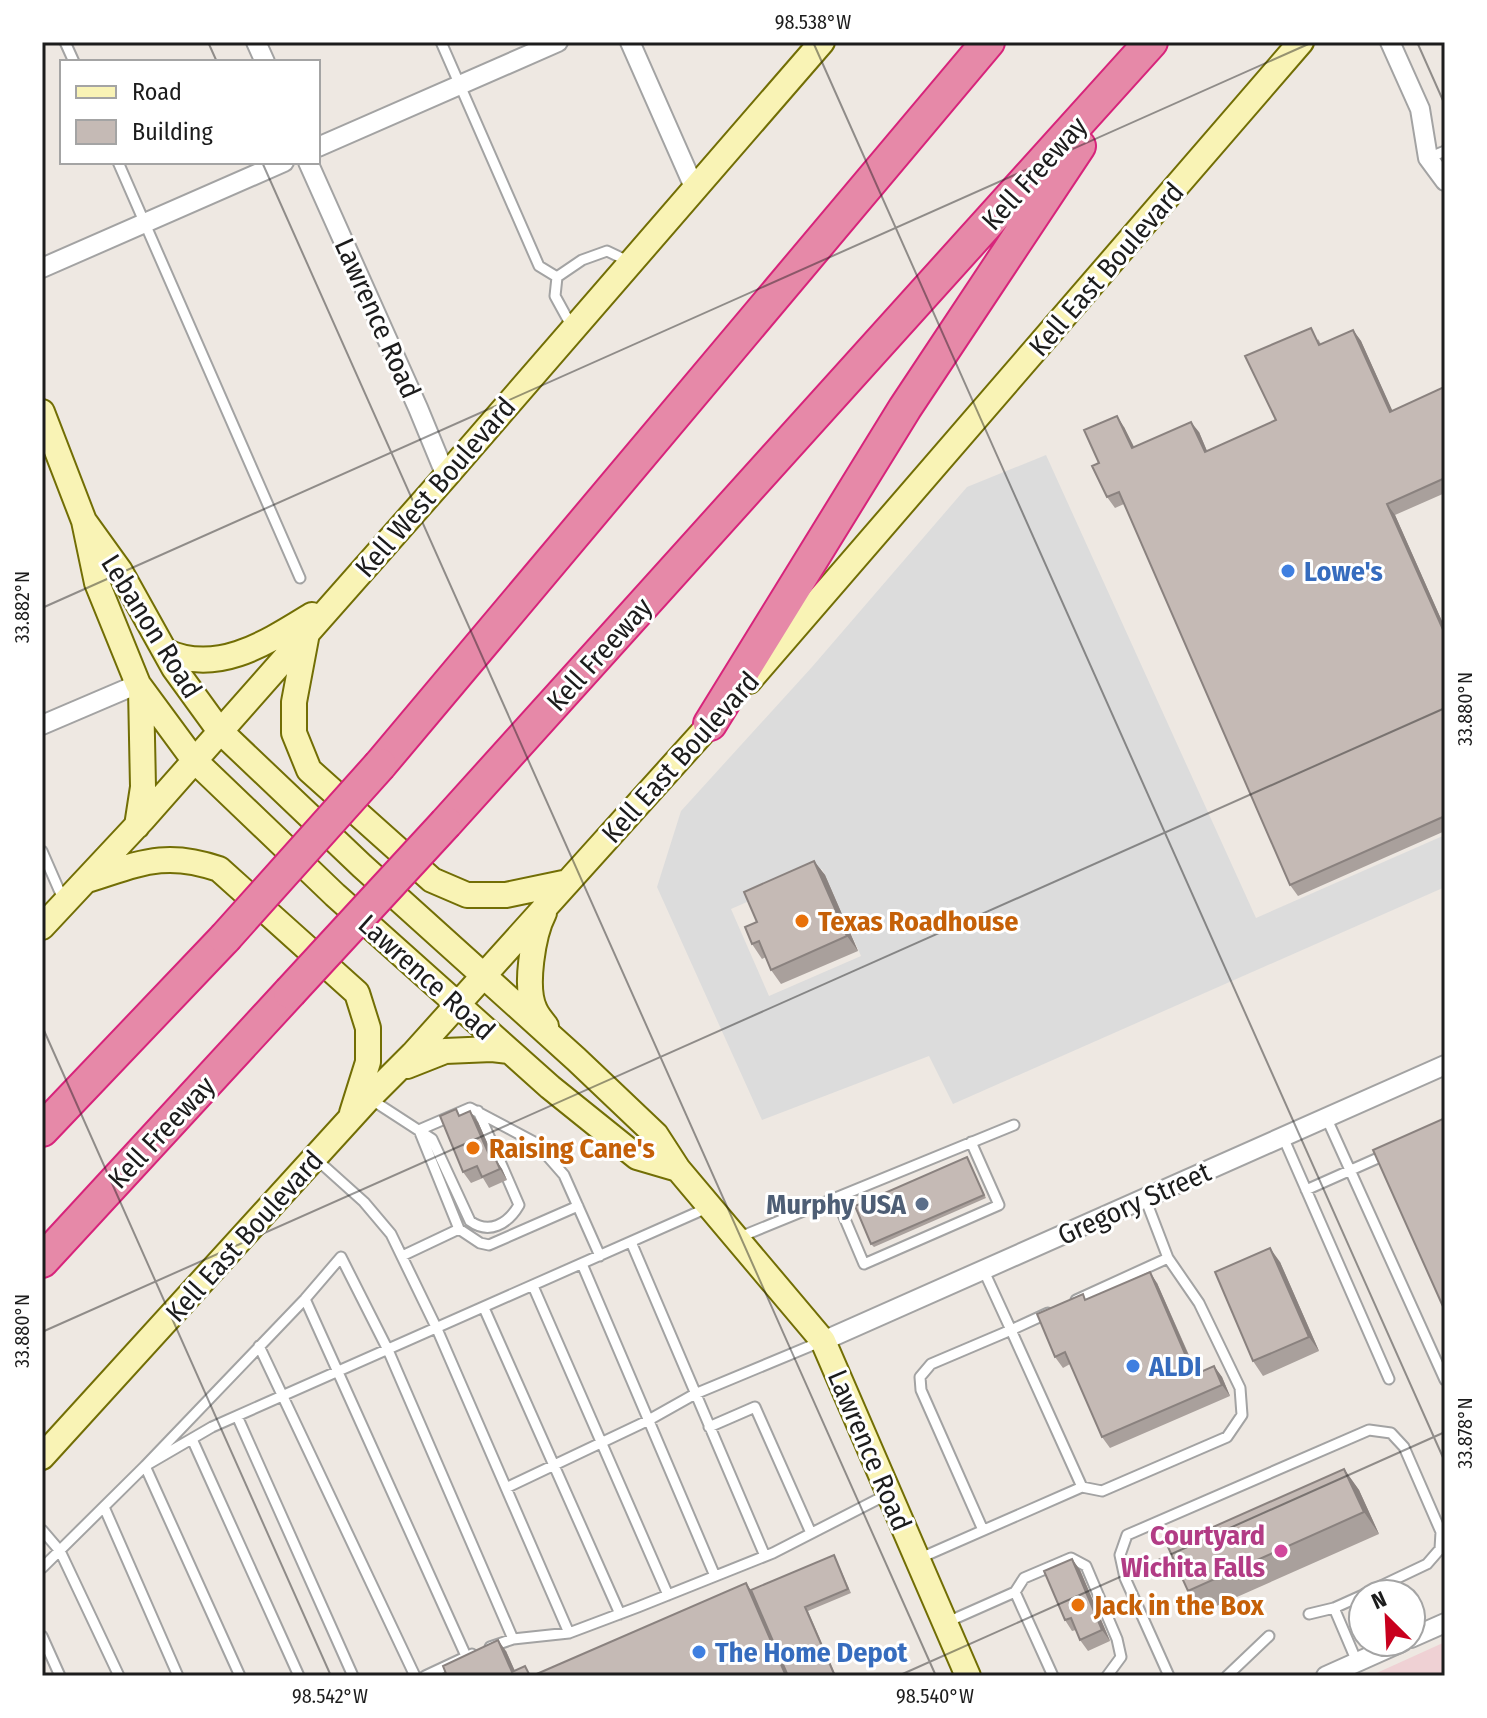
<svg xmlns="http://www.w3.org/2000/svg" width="1487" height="1718" font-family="'Fira Sans Condensed',sans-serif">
	<rect width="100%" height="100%" fill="#eee8e2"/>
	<path fill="#efd1d4" d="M 1445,1642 L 1445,1676 L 1370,1676 Z"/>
	<path fill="#dcdcdc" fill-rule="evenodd" d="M 1046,455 L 1256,918 L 1445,835 L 1445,887 L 953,1104 L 929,1056 L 762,1120 L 657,887 L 681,811 L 812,667 L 967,487 ZM 822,869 L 861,956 L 769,996 L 731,909 Z"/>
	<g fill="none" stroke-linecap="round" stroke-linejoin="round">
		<defs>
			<path id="lane" d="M 65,42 L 74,62
				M 441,42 L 539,266 L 557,277
				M 1428,158 L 1445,151
				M 118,162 L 300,578
				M 572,327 L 555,296 L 557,277 L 582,260 L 607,251 L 630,262
				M 42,851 L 63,899
				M 372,1100 L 432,1139 L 470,1221 C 489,1235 508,1224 519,1205 L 478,1111
				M 1326,1117 L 1445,1380
				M 419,1130 L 470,1108 L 536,1143 L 564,1175 L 600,1256
				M 419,1130 L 459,1229 L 480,1243 L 489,1245 L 578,1206
				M 1283,1137 L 1389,1379
				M 315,1158 L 364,1202 L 391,1234 L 437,1329 L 569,1633
				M 1306,1190 L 1387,1154
				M 836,1198 L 864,1264 L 999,1205 L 971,1142
				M 740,1237 L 1014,1125
				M 631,1242 L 765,1556
				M 402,1256 L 459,1229
				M 582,1264 L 715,1576
				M 983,1269 L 1011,1330 L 1048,1313
				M 533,1286 L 668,1595
				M 305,1299 L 466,1656
				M 1076,1300 L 1168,1258
				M 484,1308 L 620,1614
				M 259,1346 L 415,1676
				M 237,1416 L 353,1676
				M 709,1427 L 755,1407 L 811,1533
				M 192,1439 L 299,1676
				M 506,1488 L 647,1421 L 695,1394 L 820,1342
				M 104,1507 L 178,1676
				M 42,1530 L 60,1551 L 119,1676
				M 983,1530 L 921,1390 L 920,1377 L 931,1364 L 1011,1330 L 1082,1487
				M 918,1559 L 1082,1487 L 1102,1491 L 1227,1437 L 1242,1415 L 1240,1388 L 1199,1303 L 1168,1258 L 1145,1198
				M 42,1568 L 145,1466 L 212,1427 L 707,1208
				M 1015,1592 L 1024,1578 L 1071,1558 L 1086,1566 L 1117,1639 L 1121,1657 L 1107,1676
				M 1334,1608 L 1357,1662
				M 1309,1614 L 1334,1608 L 1363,1595
				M 945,1623 L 1015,1592 L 1053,1676
				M 42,1636 L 60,1676
				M 490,1647 L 513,1639 L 569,1633 L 638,1607 L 773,1553 L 888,1494
				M 240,1676 L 145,1466 L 305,1299 L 341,1257 L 388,1350 L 513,1639
				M 425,1676 L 472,1654
				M 1169,1676 L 1125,1578 L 1120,1555 L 1127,1535 L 1369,1430 L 1391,1433 L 1404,1447 L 1441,1532 L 1440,1549 L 1427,1564 L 1364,1594
				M 1227,1676 L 1269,1636"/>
			<path id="street" d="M 256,42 L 265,62
				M 630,42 L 694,187
				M 1390,42 L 1420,109 L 1428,158 L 1445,181
				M 318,147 L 558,42
				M 308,162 L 418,408 L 446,476
				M 42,268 L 284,162
				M 42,725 L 138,684
				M 823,1341 L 1445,1065
				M 1411,1638 L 1445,1623
				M 1326,1676 L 1402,1642"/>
			<path id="secondary" d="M 42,412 L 84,521 L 97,583 L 138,684 L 194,760 L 335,895 L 550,1087 L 637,1157 L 678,1169
				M 84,521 L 120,571 L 174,668 L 219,730 L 362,866 L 576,1059 L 656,1135 L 678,1169 L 823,1341 L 968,1676
				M 307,633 L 294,702 L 294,733 L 309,770 L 432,880 L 467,895 L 506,895 L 568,882
				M 165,651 C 217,676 268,642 312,615
				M 749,681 L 1301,42
				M 137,826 L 143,787 L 141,689
				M 87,880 C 139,864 164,850 219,869 L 357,993 L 368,1028 L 368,1062 L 352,1113
				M 544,913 C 533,934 524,988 535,1010 C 537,1015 542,1021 546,1026
				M 42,927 L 143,819 L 446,476 L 822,42
				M 407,1066 L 445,1051 L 492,1049 L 509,1051
				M 42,1457 L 369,1098 L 413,1054 L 722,711"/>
			<path id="highway" d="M 710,724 L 905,408 L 1079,146
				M 380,765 L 988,42
				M 446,823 L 1151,42
				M 42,1130 L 225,938
				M 42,1261 L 290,992"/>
		</defs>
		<use href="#lane" stroke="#a3a3a3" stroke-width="13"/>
		<use href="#street" stroke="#a3a3a3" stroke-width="22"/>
		<use href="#secondary" stroke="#726e05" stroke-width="28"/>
		<use href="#highway" stroke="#d7247b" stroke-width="36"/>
		<use href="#lane" stroke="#fff" stroke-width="9"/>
		<use href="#street" stroke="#fff" stroke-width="18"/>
		<use href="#secondary" stroke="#f9f3b5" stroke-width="24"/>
		<use href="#highway" stroke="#e689a8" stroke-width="32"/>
		<defs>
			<path id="highway-bridge" d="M 225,938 L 380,765
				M 290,992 L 446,823"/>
		</defs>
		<use href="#highway-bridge" stroke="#d7247b" stroke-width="36" stroke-linecap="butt"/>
		<use href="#highway-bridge" stroke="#e689a8" stroke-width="32"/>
	</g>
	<path fill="#a9a09c" d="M 1353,330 L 1361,341 L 1392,411 L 1445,388 L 1445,493 L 1395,515 L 1445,628 L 1445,831 L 1298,896 L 1290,885 L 1124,504 L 1115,508 L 1107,497 L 1099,463 L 1124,427 L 1134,447 L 1199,432 L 1207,451 L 1276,420 L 1318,339 L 1321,344 Z
		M 814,861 L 825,875 L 858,951 L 781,984 L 771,970 L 766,957 L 762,959 L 752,944 L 757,922 Z
		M 460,1115 L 478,1122 L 494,1158 L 502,1169 L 507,1180 L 489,1188 L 483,1178 L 471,1183 L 463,1172 Z
		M 967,1157 L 986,1198 L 874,1247 L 871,1244 Z
		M 1280,1262 L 1319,1351 L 1263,1376 L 1253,1361 Z
		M 1157,1283 L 1197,1373 L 1214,1366 L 1222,1377 L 1230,1396 L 1110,1448 L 1102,1437 L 1070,1364 L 1063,1368 L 1055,1357 L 1086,1299 Z
		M 1344,1469 L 1359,1490 L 1379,1534 L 1203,1612 L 1188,1591 Z
		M 836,1559 L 851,1593 L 808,1611 L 836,1676 L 447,1676 L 506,1651 L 515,1671 L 532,1676 L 746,1583 L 751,1590 Z
		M 1072,1559 L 1080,1570 L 1110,1641 L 1088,1651 L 1080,1640 L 1076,1630 L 1072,1631 L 1065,1620 Z"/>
	<path fill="#8a827f" d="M 1353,330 L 1361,341 L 1398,423 L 1390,412 Z
		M 1117,416 L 1124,427 L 1140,459 L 1132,448 Z
		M 1191,422 L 1199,432 L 1212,463 L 1205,452 Z
		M 1387,504 L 1395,515 L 1445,628 L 1445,634 Z
		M 814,861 L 825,875 L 858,951 L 847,936 Z
		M 470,1111 L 478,1122 L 499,1170 L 491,1159 Z
		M 495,1158 L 502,1169 L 507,1180 L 500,1169 Z
		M 1270,1248 L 1280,1262 L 1319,1351 L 1309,1337 Z
		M 1150,1272 L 1157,1283 L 1202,1386 L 1194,1375 Z
		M 1214,1366 L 1222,1377 L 1230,1396 L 1222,1385 Z
		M 1344,1469 L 1359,1490 L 1379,1534 L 1364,1512 Z
		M 1072,1559 L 1080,1570 L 1110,1641 L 1102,1630 Z
		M 746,1583 L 753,1594 L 789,1676 L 786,1676 Z
		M 498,1640 L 506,1651 L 517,1676 L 512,1672 Z"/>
	<path fill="#c5bab5" stroke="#8a827f" stroke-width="2" d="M 1311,328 L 1319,345 L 1353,330 L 1390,412 L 1444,387 L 1445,389 L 1445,478 L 1387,504 L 1445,634 L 1445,816 L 1290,885 L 1119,492 L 1107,497 L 1092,466 L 1099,463 L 1084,430 L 1117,416 L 1132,448 L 1191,422 L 1205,452 L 1276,420 L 1245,356 Z
		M 814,861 L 847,936 L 771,970 L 759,941 L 752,944 L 745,927 L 757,922 L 744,892 Z
		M 456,1109 L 459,1116 L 470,1111 L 491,1159 L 495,1158 L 500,1169 L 482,1177 L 477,1166 L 463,1172 L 440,1116 Z
		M 1445,1118 L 1445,1311 L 1373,1150 Z
		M 967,1157 L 984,1195 L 871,1244 L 855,1206 Z
		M 1270,1248 L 1309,1337 L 1253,1361 L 1215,1272 Z
		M 1150,1272 L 1194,1375 L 1214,1366 L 1222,1385 L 1102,1437 L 1065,1352 L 1055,1357 L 1037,1314 L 1083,1294 L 1085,1300 Z
		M 1344,1469 L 1364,1512 L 1188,1591 L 1168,1547 Z
		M 834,1555 L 848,1589 L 805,1607 L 835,1676 L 788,1676 L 751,1590 Z
		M 1072,1559 L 1102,1630 L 1080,1640 L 1071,1618 L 1065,1620 L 1044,1571 Z
		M 746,1583 L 786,1676 L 532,1676 Z
		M 498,1640 L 512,1672 L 525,1666 L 530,1676 L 447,1676 L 443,1666 Z"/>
	<path fill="none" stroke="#1c1c1c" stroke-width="2" stroke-opacity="0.45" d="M 208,42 L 217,62M 813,42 L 1445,1462M 1417,42 L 1445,105M 262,162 L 936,1676M 42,608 L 1313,42M 42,1026 L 331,1676M 42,1332 L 1445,708M 898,1676 L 1445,1432"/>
	<g fill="#3f7fe0" stroke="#fff" stroke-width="3">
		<circle cx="1288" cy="571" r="8"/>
		<circle cx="1133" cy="1366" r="8"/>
		<circle cx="699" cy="1652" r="8"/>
	</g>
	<g fill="#e8710a" stroke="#fff" stroke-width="3">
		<circle cx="802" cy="921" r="8"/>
		<circle cx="473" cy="1148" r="8"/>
		<circle cx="1078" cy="1605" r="8"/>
	</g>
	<circle fill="#5c6f8a" stroke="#fff" stroke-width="3" cx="922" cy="1204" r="8"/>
	<circle fill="#d1479c" stroke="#fff" stroke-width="3" cx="1281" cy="1551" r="8"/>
	<g text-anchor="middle" stroke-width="6" stroke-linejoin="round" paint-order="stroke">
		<g font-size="28" fill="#1c1c1c" stroke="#fff">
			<text transform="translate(1034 173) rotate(-48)" y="10">Kell Freeway</text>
			<text transform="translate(1106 269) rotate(-49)" y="10">Kell East Boulevard</text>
			<text transform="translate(378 318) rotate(66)" y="10">Lawrence Road</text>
			<text transform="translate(435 487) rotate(-49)" y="10">Kell West Boulevard</text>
			<text transform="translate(152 626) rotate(58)" y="10">Lebanon Road</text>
			<text transform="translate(599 654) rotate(-48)" y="10">Kell Freeway</text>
			<text transform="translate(680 757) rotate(-48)" y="10">Kell East Boulevard</text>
			<text transform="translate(427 977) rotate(42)" y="10">Lawrence Road</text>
			<text transform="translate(161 1132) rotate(-47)" y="10">Kell Freeway</text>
			<text transform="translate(1134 1203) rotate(-24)" y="10">Gregory Street</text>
			<text transform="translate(244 1236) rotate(-48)" y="10">Kell East Boulevard</text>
			<text transform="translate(870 1450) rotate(67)" y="10">Lawrence Road</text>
		</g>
		<g font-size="28" font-weight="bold" fill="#366cbe" stroke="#fff" text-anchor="start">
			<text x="1304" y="581">Lowe's</text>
			<text x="1149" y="1376">ALDI</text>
			<text x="715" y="1662">The Home Depot</text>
		</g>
		<g font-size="28" font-weight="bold" fill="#c56008" stroke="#fff" text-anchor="start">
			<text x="818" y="931">Texas Roadhouse</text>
			<text x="489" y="1158">Raising Cane's</text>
			<text x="1094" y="1615">Jack in the Box</text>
		</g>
		<g font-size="28" font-weight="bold" fill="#4e5e75" stroke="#fff" text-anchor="end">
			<text x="906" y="1214">Murphy USA</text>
		</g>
		<g font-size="28" font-weight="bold" fill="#b23c85" stroke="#fff" text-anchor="end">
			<text x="1265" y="1545">Courtyard<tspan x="1265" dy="32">Wichita Falls</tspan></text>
		</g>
	</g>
	<rect width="1487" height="1718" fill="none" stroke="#ffffff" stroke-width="88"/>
	<rect x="60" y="60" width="260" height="104" fill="#ffffff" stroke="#a4a4a4" stroke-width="2"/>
	<rect x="76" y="86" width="40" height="12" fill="#f9f3b5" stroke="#a4a4a4" stroke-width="2"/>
	<text x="132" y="100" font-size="24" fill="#1c1c1c">Road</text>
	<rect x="76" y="120" width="40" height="24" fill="#c5bab5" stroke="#a4a4a4" stroke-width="2"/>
	<text x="132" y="140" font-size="24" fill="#1c1c1c">Building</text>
	<g transform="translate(1387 1618) rotate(336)"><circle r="38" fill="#ffffff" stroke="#a4a4a4" stroke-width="2"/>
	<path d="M0-6L14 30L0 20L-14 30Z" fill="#c8001d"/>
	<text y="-12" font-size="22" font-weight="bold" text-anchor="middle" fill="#1c1c1c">N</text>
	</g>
	<rect x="44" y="44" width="1399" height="1630" fill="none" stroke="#1c1c1c" stroke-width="3"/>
	<g font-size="20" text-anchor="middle" fill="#1c1c1c">
		<text x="813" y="29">98.538°W</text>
		<text transform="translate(22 607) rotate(-90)" y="7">33.882°N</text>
		<text transform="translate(1465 709) rotate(-90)" y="7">33.880°N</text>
		<text transform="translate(22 1331) rotate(-90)" y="7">33.880°N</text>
		<text transform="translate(1465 1433) rotate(-90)" y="7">33.878°N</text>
		<text x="330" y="1703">98.542°W</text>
		<text x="935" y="1703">98.540°W</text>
	</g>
</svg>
